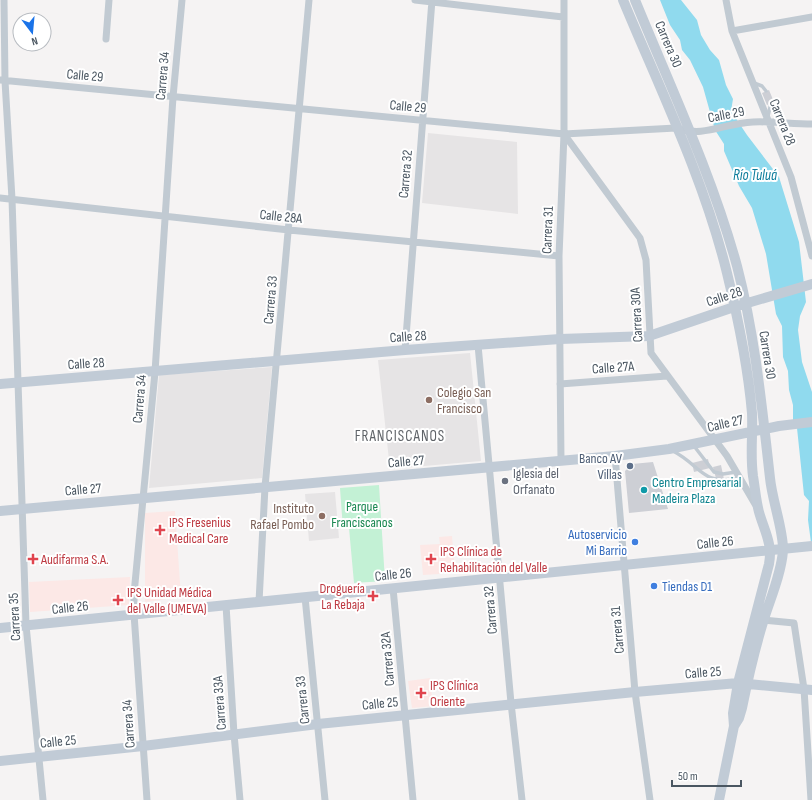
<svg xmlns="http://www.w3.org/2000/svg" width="812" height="800" font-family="'Sofia Sans Condensed',sans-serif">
	<rect width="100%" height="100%" fill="#f5f3f3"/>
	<path fill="#e6e4e5" d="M 428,133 L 517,142 L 518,214 L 422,203 Z
		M 470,353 L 481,461 L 390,469 L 378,360 Z
		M 272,367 L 262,478 L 149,488 L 159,375 Z
		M 335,492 L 339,538 L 309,541 L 305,494 Z"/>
	<path fill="#fce8e6" d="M 175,511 L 181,597 L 145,602 L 145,513 Z
		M 452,536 L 455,573 L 423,575 L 420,545 L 440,544 L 439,537 Z
		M 130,577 L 129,605 L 30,612 L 29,582 Z
		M 430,678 L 433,706 L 412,708 L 408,681 Z"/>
	<path fill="#c3f1d5" d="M 379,485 L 385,581 L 354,583 L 349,528 L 343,529 L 340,488 Z"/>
	<path fill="#90daee" d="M 660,0 L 681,0 L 697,20 L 701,35 L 710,50 L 719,60 L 726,85 L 733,99 L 731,111 L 747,135 L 779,177 L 799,242 L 806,302 L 800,316 L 798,330 L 802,362 L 812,392 L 812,550 L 808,520 L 809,501 L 804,495 L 797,428 L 793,424 L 793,405 L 789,390 L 788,371 L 783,357 L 782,326 L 776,314 L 766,254 L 752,208 L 739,186 L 724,151 L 724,144 L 715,130 L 703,87 L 690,60 L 682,50 L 680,40 L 670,25 Z"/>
	<path fill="#cdcfd5" d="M 769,90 L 774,102 L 767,105 L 762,93 Z
		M 708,459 L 710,468 L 694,472 L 692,463 Z
		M 653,462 L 668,509 L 629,513 L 625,471 L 632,464 Z
		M 721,465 L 725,484 L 718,486 L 713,467 Z"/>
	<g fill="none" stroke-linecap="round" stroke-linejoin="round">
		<path stroke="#c1cad2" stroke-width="3.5" d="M 754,83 L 762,86 L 766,91
			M 768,116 L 771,103
			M 694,446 L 714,472 L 723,474 L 736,472
			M 673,451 C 702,466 701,486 739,478"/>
		<path stroke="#c1cad2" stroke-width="7" d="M 4,0 L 5,81 L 12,199 L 26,625 L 43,800
			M 415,0 L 563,17
			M 726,0 L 732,31 L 791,177 L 812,256
			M 732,31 L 812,17
			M 106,39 L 109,0
			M 0,80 L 564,134 L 676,128 C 705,138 724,123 753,122 C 772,121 792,124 812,124
			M 564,134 L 640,238 L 646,260 L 651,353 L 727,456 L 755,504
			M 0,198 L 289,230 L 559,256
			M 478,345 L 511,703 L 522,800
			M 405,350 L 432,0
			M 560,384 L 667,376
			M 615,456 L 635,692 L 650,800
			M 561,461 L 559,256 L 564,134 L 564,0
			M 393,588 L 413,800
			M 305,597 L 325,800
			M 259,602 L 265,487 L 309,0
			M 226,605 L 234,734 L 240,800
			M 763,620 L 794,623 L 804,689 L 811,800
			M 147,800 L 134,614 L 134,594 L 155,372 L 173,97 L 182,0"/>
		<path stroke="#c1cbd6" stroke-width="10" d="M 623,0 C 660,89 704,179 727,273 C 738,318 748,367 752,413 C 753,434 750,455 753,476 C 755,488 756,501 759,512 C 764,530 773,544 769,564 L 738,683 L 733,713 L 734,726 L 719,800
			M 635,0 C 671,88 712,175 737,266 C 755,335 762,407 770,478 C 772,500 784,532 783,551 C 781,574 771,597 764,619 C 755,648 748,678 742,708 L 739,718 L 734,726
			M 0,384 L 405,350 L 560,339 L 649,336 L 734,307 L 812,284
			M 0,511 L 615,456 L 669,449 L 779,426 L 812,422
			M 0,628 L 812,546
			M 0,761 L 143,746 L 318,724 L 635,692 L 738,683 L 812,690"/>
	</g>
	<g fill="#8d6e63" stroke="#fff" stroke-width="1.5">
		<circle cx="429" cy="400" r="4"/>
		<circle cx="322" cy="516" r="4"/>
	</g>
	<circle fill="#5c6f8a" stroke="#fff" stroke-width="1.5" cx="630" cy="466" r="4"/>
	<circle fill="#6b7280" stroke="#fff" stroke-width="1.5" cx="505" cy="481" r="4"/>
	<circle fill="#0f9aa8" stroke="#fff" stroke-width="1.5" cx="644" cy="490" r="4"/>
	<g fill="#e0444e" stroke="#fff" stroke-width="1.5">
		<path d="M158 524h4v4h4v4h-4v4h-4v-4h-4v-4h4z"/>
		<path d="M31 553h4v4h4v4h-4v4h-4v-4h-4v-4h4z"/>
		<path d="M429 553h4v4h4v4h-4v4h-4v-4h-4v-4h4z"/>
		<path d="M371 590h4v4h4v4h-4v4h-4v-4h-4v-4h4z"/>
		<path d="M116 594h4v4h4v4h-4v4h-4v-4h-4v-4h4z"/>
		<path d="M419 687h4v4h4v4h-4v4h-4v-4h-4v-4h4z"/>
	</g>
	<g fill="#3f7fe0" stroke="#fff" stroke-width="1.5">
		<circle cx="635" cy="542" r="4"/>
		<circle cx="654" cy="586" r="4"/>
	</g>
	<g text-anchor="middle" stroke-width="4" stroke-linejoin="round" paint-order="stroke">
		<g font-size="14" fill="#4a5661" stroke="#fff">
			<text transform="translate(669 44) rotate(67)" y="5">Carrera 30</text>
			<text transform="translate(85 75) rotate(5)" y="5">Calle 29</text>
			<text transform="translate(162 76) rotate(-85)" y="5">Carrera 34</text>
			<text transform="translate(408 106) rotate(5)" y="5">Calle 29</text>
			<text transform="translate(726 114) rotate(-11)" y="5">Calle 29</text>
			<text transform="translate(783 122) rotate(68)" y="5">Carrera 28</text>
			<text transform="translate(405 174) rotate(-85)" y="5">Carrera 32</text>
			<text transform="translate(281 216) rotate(6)" y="5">Calle 28A</text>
			<text transform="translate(547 230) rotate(-88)" y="5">Carrera 31</text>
			<text transform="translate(724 296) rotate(-18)" y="5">Calle 28</text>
			<text transform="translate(270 300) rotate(-85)" y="5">Carrera 33</text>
			<text transform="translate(636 315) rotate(-93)" y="5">Carrera 30A</text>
			<text transform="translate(408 336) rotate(-4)" y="5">Calle 28</text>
			<text transform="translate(768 355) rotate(81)" y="5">Carrera 30</text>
			<text transform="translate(86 363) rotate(-4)" y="5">Calle 28</text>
			<text transform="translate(613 367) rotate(-4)" y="5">Calle 27A</text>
			<text transform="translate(139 399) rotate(-85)" y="5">Carrera 34</text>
			<text transform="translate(725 423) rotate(-13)" y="5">Calle 27</text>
			<text transform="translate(406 461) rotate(-5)" y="5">Calle 27</text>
			<text transform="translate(83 489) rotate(-5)" y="5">Calle 27</text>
			<text transform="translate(715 542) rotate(-6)" y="5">Calle 26</text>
			<text transform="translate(393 574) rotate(-6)" y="5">Calle 26</text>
			<text transform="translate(70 607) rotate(-6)" y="5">Calle 26</text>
			<text transform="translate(490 610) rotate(-95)" y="5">Carrera 32</text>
			<text transform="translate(14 617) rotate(-93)" y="5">Carrera 35</text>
			<text transform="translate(617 630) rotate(-95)" y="5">Carrera 31</text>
			<text transform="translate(387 659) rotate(-95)" y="5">Carrera 32A</text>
			<text transform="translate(703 672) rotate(-5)" y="5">Calle 25</text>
			<text transform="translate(302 700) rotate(-96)" y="5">Carrera 33</text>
			<text transform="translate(219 703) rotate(-94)" y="5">Carrera 33A</text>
			<text transform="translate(380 703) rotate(-6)" y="5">Calle 25</text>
			<text transform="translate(128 724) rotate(-94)" y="5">Carrera 34</text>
			<text transform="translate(58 741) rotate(-6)" y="5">Calle 25</text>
		</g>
		<g font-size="14" fill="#785e54" stroke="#fff" text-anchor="start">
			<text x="437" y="397">Colegio San<tspan x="437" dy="16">Francisco</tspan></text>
			<text x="314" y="513" text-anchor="end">Instituto<tspan x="314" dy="16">Rafael Pombo</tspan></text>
		</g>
		<g font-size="14" fill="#4e5e75" stroke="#fff" text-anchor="end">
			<text x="622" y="463">Banco AV<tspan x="622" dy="16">Villas</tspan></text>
		</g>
		<g font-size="14" fill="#5b616d" stroke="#fff" text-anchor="start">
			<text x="513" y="478">Iglesia del<tspan x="513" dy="16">Orfanato</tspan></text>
		</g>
		<g font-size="14" fill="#0d838f" stroke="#fff" text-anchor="start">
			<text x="652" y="487">Centro Empresarial<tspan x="652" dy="16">Madeira Plaza</tspan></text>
		</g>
		<g font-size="14" fill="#17864f" stroke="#fff">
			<text x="362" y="511">Parque<tspan x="362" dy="16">Franciscanos</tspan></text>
		</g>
		<g font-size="14" fill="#be3a42" stroke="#fff" text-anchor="start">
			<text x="169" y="527">IPS Fresenius<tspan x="169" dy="16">Medical Care</tspan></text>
			<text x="440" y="556">IPS Clínica de<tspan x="440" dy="16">Rehabilitación del Valle</tspan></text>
			<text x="41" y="564">Audifarma S.A.</text>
			<text x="365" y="593" text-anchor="end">Droguería<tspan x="365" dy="16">La Rebaja</tspan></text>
			<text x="127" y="597">IPS Unidad Médica<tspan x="127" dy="16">del Valle (UMEVA)</tspan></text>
			<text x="430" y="690">IPS Clínica<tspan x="430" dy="16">Oriente</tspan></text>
		</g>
		<g font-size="14" fill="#366cbe" stroke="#fff" text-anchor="end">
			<text x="627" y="539">Autoservicio<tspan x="627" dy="16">Mi Barrio</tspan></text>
			<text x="662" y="591" text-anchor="start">Tiendas D1</text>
		</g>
		<g font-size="15" font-style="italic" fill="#0c7c9b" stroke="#fff">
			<text x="755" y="180">Río Tuluá</text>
		</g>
		<g font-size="15" letter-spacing="1" fill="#5f6368" stroke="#fff">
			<text x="400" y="441">FRANCISCANOS</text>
		</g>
	</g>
	<g transform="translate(32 32) rotate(164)"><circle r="19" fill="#ffffff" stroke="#b7bbc0"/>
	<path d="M0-3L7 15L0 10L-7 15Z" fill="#1a73e8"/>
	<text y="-6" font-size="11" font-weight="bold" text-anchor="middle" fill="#4a5661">N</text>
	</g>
	<path d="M672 780v6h69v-6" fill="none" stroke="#4a5661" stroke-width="2"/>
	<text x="678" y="780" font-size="12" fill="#4a5661" stroke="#ffffff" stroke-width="3" paint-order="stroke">50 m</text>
</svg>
